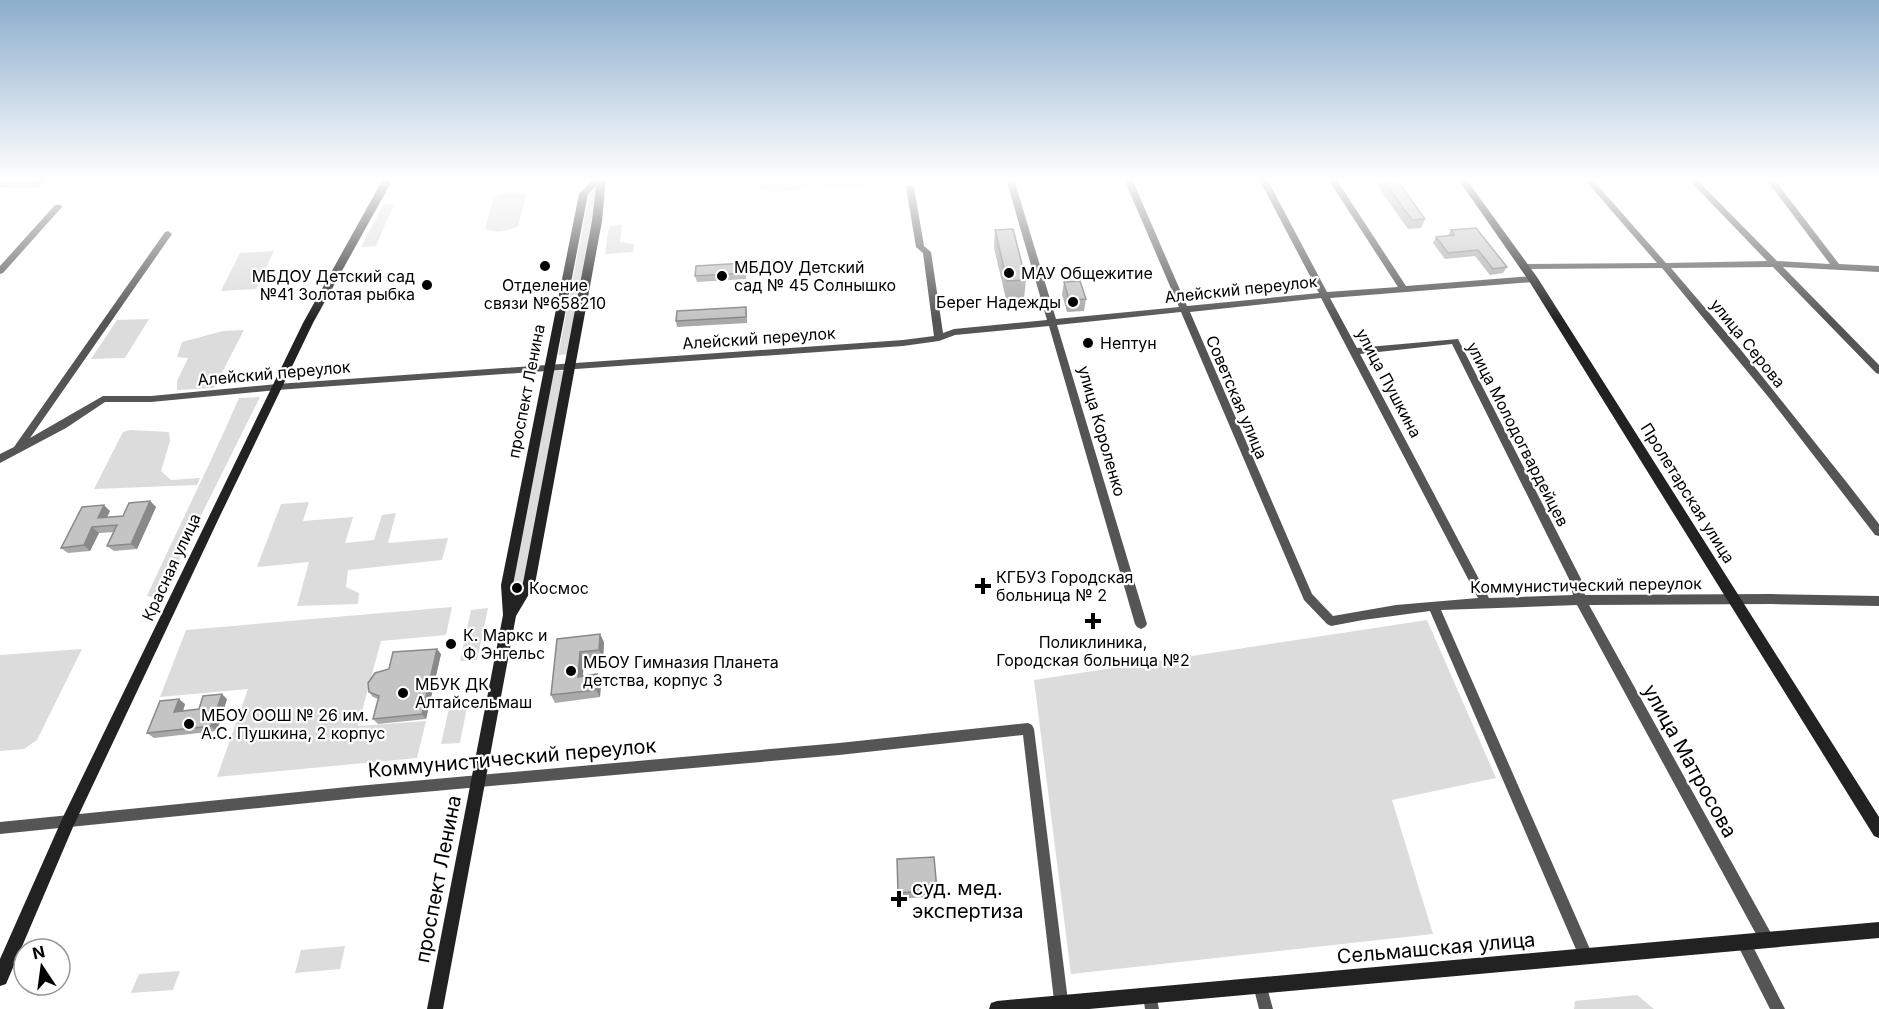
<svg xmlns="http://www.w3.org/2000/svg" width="1879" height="1009" font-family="Inter,sans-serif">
	<rect width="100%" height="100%" fill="#fff"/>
	<path fill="#dcdcdc" d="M 751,179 L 806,179 L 807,188 C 790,190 759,198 751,179 Z
		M 820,179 L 892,179 L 899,181 L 899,184 L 821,189 Z
		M 593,188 L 598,189 L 569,354 L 558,355 L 590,191 Z
		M 524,193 L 526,197 L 518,226 C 510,231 494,233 485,229 L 494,198 L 500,194 Z
		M 384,204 L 394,204 L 376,246 L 361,247 Z
		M 622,225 L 620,242 L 634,244 L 633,252 L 605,254 L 609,226 Z
		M 274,251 L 256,289 L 221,291 L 240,253 Z
		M 149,319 L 125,358 L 91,359 L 117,320 Z
		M 244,330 L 214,388 L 177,390 L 177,381 L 188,358 L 177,357 L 182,342 L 223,331 Z
		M 551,371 L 565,371 L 525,586 L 520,590 L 513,590 L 510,584 Z
		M 260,397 L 160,598 L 147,596 C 177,530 210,465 239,398 Z
		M 130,430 L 169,432 L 170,441 L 161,471 L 171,480 L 200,478 L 197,485 L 94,489 L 123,432 Z
		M 309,502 L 303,521 L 353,517 L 345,543 L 374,540 L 382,515 L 396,513 L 388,543 L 448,538 L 442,560 L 348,570 L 346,587 L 359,593 L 358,604 L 297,606 L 309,562 L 257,567 L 281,504 Z
		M 452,607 L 446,635 L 381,641 L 358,726 L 426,721 L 417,758 L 217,777 L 248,689 L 160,697 L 186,630 Z
		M 488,608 L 477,660 L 460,661 L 471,610 Z
		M 1427,620 L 1496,778 L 1392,800 L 1433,934 L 1071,974 L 1034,680 Z
		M 82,649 L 37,740 L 24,749 L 0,751 L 0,655 Z
		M 467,707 L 460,743 L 441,744 L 449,708 Z
		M 345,946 L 340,969 L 295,973 L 301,950 Z
		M 180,971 L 173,990 L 131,993 L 139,974 Z
		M 1637,995 L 1654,1009 L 1574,1009 L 1575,1001 Z"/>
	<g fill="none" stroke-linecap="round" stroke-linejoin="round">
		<path fill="#555" fill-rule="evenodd" d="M 1006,179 L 1014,179 L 1056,319 L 1179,307 L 1124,179 L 1132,179 L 1187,306 L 1319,293 L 1259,179 L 1267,179 L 1327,292 L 1398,287 L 1328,179 L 1336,179 L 1406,286 L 1533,276 L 1537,279 L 1533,282 L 1330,298 L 1357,348 L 1458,339 L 1581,579 L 1585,595 L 1771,594 L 1879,596 L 1879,606 L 1771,604 L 1589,605 L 1772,935 L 1774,940 L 1772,945 L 1767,947 L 1762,945 L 1577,605 L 1441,610 L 1593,956 L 1591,961 L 1586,963 L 1581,961 L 1430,611 L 1363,620 L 1331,626 L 1327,624 L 1304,600 L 1181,312 L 1057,325 L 1147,624 L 1145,627 L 1141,629 L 1137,627 L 1135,624 L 1049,326 L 955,335 L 939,341 L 903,346 L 277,390 L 151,402 L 105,402 L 66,428 L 0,463 L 0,454 L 14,447 L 165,232 L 168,231 L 172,234 L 30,438 L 103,396 L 151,396 L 277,384 L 903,340 L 934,336 L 923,253 L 916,247 L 906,187 L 910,185 L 914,187 L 924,246 L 931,252 L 943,333 L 954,329 L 1047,320 ZM 1321,298 L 1478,598 L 1396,605 L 1333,616 L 1312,594 L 1190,312 ZM 1452,344 L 1569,579 L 1573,595 L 1489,598 L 1360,354 Z
			M 1584,179 L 1592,179 L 1666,263 L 1767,261 L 1688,179 L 1696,179 L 1777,261 L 1830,264 L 1766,179 L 1774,179 L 1839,264 L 1879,266 L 1879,272 L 1783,267 L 1879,365 L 1879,374 L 1876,373 L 1773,267 L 1671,268 L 1741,350 L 1848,484 L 1879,524 L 1879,536 L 1875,535 L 1770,399 L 1662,268 L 1522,269 L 1521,267 L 1525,264 L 1657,263 Z
			M 55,205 L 61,205 L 62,207 L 3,273 L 0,274 L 0,266 Z
			M 1028,723 L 1032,725 L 1034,729 L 1069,1009 L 1055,1009 L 1023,735 L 839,755 L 357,798 L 0,834 L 0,822 L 357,786 L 839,743 Z
			M 1743,935 L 1748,937 L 1785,1009 L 1770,1009 L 1736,942 L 1738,937 Z
			M 1260,978 L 1265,980 L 1273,1009 L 1259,1009 L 1253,985 L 1255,980 Z
			M 1150,988 L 1155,990 L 1159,1009 L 1145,1009 L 1143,995 L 1145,990 Z"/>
		<path fill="#222" fill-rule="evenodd" d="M 383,179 L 393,179 L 313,323 L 218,520 L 73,827 L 6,984 L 0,986 L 0,959 L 63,817 L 303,323 Z
			M 593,179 L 606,179 L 602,221 L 535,584 L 516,616 L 443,1009 L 427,1009 L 503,615 L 501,585 L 579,194 ZM 596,186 L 592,221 L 523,583 L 515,596 L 513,585 L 588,194 Z
			M 1458,179 L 1466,179 L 1537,277 L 1879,817 L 1879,838 L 1874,836 L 1529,281 Z
			M 1879,922 L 1879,938 L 1089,1009 L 989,1009 L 991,1003 L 997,1001 Z"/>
	</g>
	<path fill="#a9a9a9" d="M 0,179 L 44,179 L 45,180 L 38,188 L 0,187 Z
		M 1379,179 L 1396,179 L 1425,219 L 1421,228 L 1408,229 L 1377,185 Z
		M 995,230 L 1026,280 L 1024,298 L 1006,299 L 994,248 Z
		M 1451,230 L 1507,267 L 1503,273 L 1490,275 L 1475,256 L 1445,259 L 1433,243 L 1436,237 L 1448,236 Z
		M 745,263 L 746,269 L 746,279 L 697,282 L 695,276 Z
		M 1064,282 L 1086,299 L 1084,311 L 1067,312 L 1062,294 Z
		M 746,307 L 747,313 L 747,323 L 677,327 L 676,321 Z
		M 150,501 L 156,507 L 137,549 L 114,551 L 107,546 L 114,532 L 99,533 L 90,551 L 68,553 L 61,548 L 110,511 L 107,517 L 123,516 Z
		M 557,639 L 604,642 L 603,658 L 584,660 L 583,676 L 601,682 L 600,697 L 555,703 L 551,695 Z
		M 441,654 L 426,719 L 378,724 L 373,719 L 378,699 L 373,697 L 369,692 Z
		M 227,699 L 217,731 L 154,738 L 147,733 L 185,704 L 183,711 L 199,709 Z
		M 934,857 L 937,896 L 899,899 L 897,859 Z"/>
	<path fill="#898989" d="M 36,179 L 44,179 L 45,180 L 38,188 L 33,182 Z
		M 150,501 L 156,507 L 137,549 L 131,544 Z
		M 104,505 L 110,511 L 104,524 L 98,518 Z
		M 92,527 L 99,533 L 90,551 L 84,545 Z
		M 600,634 L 604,642 L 603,658 L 599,650 Z
		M 437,649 L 441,654 L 426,719 L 422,714 Z
		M 580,652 L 584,660 L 582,684 L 578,677 Z
		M 597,674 L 601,682 L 600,697 L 596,690 Z
		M 222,694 L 227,699 L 217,731 L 211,726 Z
		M 179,699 L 185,704 L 181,717 L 174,712 Z"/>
	<path fill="#c4c4c4" stroke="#898989" stroke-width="1.5" d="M 0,179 L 36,179 L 33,182 L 0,181 Z
		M 1382,179 L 1396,179 L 1425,219 L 1412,220 Z
		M 1476,228 L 1507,267 L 1493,269 L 1478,250 L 1448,253 L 1436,237 L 1454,235 L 1451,230 Z
		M 1013,229 L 1026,280 L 1007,281 L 995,230 Z
		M 745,263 L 744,273 L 695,276 L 696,266 Z
		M 1080,281 L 1086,299 L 1069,300 L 1064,282 Z
		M 746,307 L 746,317 L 676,321 L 677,311 Z
		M 150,501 L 131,544 L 107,546 L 117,525 L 92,527 L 84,545 L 61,548 L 82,507 L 104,505 L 98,518 L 123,516 L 129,503 Z
		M 600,634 L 599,650 L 580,652 L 578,677 L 597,674 L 596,690 L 551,695 L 557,639 Z
		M 437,649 L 422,714 L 373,719 L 379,696 L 369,692 L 368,683 L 375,673 L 389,669 L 393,652 Z
		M 222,694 L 211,726 L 147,733 L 160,701 L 179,699 L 174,712 L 199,709 L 203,696 Z
		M 934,857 L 937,890 L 898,893 L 897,859 Z"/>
	<linearGradient id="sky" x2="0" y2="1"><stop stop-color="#8cadcc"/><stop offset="0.56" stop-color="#fff"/><stop offset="1" stop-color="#fff" stop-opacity="0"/></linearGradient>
	<rect width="1879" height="320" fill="url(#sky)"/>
	<g fill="#000" stroke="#fff" stroke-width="2">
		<circle cx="545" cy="266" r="6"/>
		<circle cx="1009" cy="273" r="6"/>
		<circle cx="722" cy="276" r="6"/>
		<circle cx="427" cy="285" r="6"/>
		<circle cx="1073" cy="302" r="6"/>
		<circle cx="1088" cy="343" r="6"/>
		<path d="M980 577h6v6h6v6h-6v6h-6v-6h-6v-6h6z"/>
		<circle cx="517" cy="588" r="6"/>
		<path d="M1090 612h6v6h6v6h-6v6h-6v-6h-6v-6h6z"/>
		<circle cx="451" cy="644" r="6"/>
		<circle cx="571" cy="671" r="6"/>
		<circle cx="403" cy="693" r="6"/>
		<circle cx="189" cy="724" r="6"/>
		<path d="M896 890h6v6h6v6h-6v6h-6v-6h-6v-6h6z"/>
	</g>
	<g text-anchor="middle" stroke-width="4.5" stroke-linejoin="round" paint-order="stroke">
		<g font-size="16" fill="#000" stroke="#fff" text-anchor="start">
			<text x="734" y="273">МБДОУ Детский<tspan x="734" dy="18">сад № 45 Солнышко</tspan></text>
			<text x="1021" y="279">МАУ Общежитие</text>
			<text x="415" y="282" text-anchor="end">МБДОУ Детский сад<tspan x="415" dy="18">№41 Золотая рыбка</tspan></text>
			<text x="545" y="291" text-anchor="middle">Отделение<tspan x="545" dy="18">связи №658210</tspan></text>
			<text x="1061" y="308" text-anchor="end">Берег Надежды</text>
			<text x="1100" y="349">Нептун</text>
			<text x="996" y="583">КГБУЗ Городская<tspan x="996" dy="18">больница № 2</tspan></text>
			<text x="529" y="594">Космос</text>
			<text x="463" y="641">К. Маркс и<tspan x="463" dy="18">Ф Энгельс</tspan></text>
			<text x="1093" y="648" text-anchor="middle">Поликлиника,<tspan x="1093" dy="18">Городская больница №2</tspan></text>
			<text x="583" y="668">МБОУ Гимназия Планета<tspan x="583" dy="18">детства, корпус 3</tspan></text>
			<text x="415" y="690">МБУК ДК<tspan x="415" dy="18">Алтайсельмаш</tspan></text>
			<text x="201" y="721">МБОУ ООШ № 26 им.<tspan x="201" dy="18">А.С. Пушкина, 2 корпус</tspan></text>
		</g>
		<g font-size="16" fill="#000" stroke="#fff">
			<text transform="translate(1241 289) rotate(-6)" y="6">Алейский переулок</text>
			<text transform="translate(759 338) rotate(-4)" y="6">Алейский переулок</text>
			<text transform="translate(1748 343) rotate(51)" y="6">улица Серова</text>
			<text transform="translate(274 373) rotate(-5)" y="6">Алейский переулок</text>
			<text transform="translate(1389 383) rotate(62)" y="6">улица Пушкина</text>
			<text transform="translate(526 391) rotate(-79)" y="6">проспект Ленина</text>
			<text transform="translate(1237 397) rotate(67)" y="6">Советская улица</text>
			<text transform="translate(1102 431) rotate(74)" y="6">улица Короленко</text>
			<text transform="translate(1518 434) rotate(63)" y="6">улица Молодогвардейцев</text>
			<text transform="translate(1688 493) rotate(58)" y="6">Пролетарская улица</text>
			<text transform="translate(171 567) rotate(-65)" y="6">Красная улица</text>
			<text transform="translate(1586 585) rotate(-1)" y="6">Коммунистический переулок</text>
		</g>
		<g font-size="20" fill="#000" stroke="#fff">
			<text transform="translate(512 758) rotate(-5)" y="7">Коммунистический переулок</text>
			<text transform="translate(1690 761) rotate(61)" y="7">улица Матросова</text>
			<text transform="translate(438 879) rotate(-79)" y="7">проспект Ленина</text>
			<text transform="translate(1436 948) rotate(-5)" y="7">Сельмашская улица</text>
		</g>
		<g font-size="20" fill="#000" stroke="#fff" text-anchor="start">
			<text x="912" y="895">суд. мед.<tspan x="912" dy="23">экспертиза</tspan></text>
		</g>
	</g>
	<g transform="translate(42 967) rotate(347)"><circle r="28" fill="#ffffff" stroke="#999999" stroke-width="1.5"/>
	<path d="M0-4.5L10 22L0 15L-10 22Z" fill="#000000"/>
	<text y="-9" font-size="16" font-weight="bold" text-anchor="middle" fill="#000000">N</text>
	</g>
</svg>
